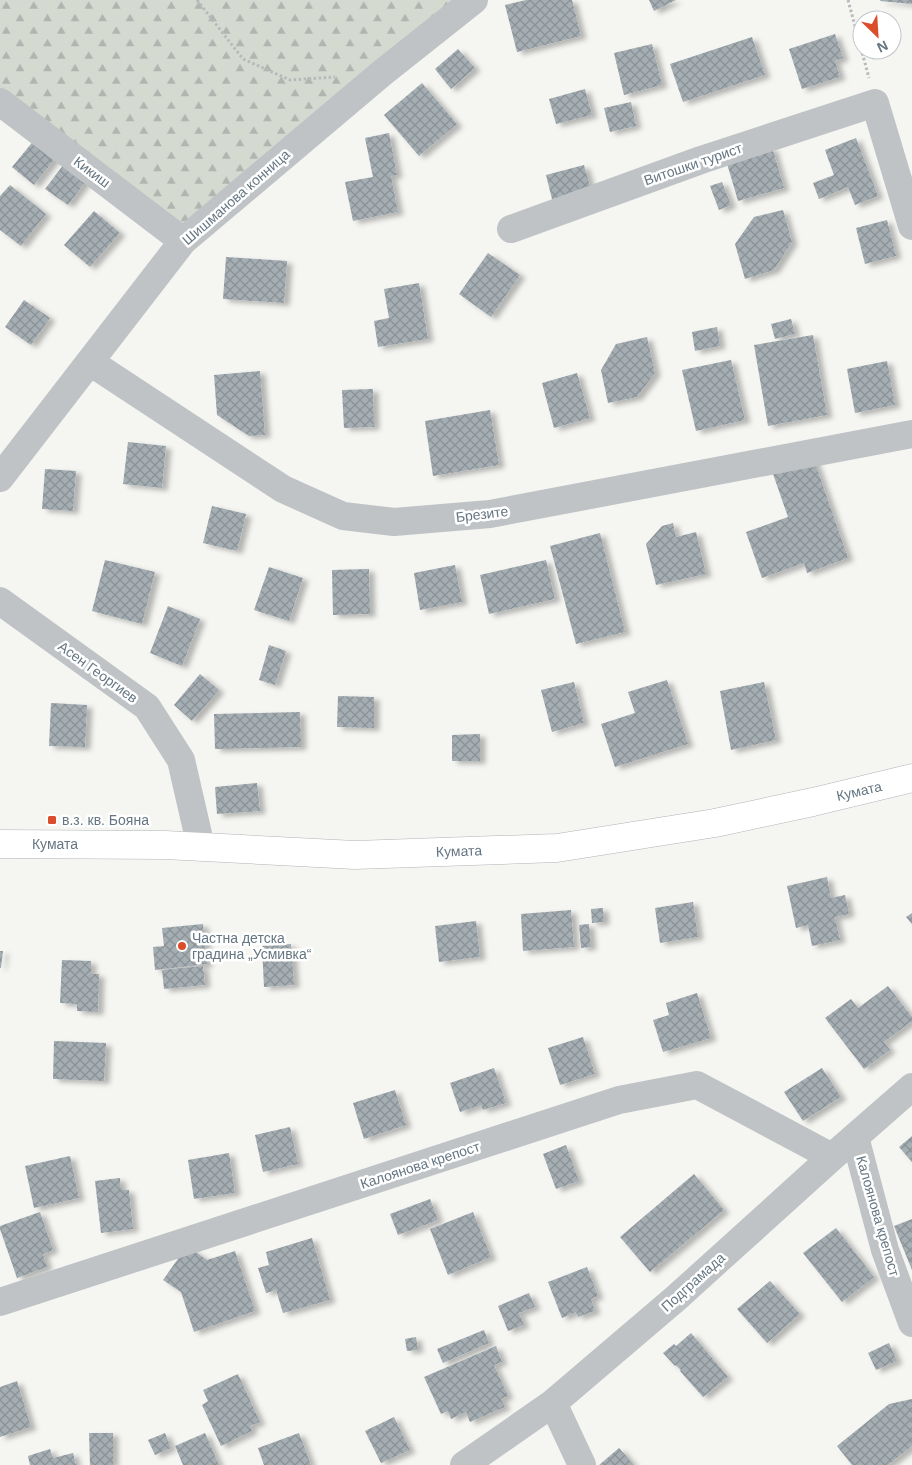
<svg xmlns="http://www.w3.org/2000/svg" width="912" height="1465" font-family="Arial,sans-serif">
	<defs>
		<pattern id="forest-firs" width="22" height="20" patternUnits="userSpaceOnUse" patternTransform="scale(1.25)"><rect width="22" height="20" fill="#d5dad1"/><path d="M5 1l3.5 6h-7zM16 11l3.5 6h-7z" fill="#b0b5af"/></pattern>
		<pattern id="building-cross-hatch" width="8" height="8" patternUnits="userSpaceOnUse" patternTransform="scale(1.25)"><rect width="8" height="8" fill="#a5aeb3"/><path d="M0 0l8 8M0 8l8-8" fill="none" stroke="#8a9297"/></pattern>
		<filter id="shadow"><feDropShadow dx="5.5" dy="3" stdDeviation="2.5" flood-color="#0004"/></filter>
	</defs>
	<rect width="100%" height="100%" fill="#f5f5f2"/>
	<path fill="url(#forest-firs)" d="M 0,0 L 474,0 L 183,241 L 0,92 Z"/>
	<path fill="url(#building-cross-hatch)" filter="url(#shadow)" d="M 526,0 L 572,0 L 581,36 L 517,52 L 505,5 Z
		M 649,0 L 676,0 L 654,11 Z
		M 881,0 L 912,0 L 912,4 L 880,1 Z
		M 835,34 L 843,58 L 835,61 L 840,77 L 802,89 L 789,49 Z
		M 752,37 L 765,75 L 683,102 L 670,64 Z
		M 652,44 L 662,85 L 624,95 L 614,53 Z
		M 458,49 L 475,68 L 451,89 L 435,69 Z
		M 422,83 L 457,124 L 419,156 L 384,115 Z
		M 585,89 L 592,115 L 556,124 L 549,99 Z
		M 631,102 L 636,126 L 610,132 L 604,108 Z
		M 389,133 L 397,175 L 391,176 L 398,212 L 353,221 L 345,182 L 373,177 L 365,138 Z
		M 856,138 L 878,196 L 855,205 L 848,187 L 819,199 L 813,183 L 834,175 L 825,150 Z
		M 35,139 L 57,156 L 34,185 L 12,167 Z
		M 772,147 L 784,188 L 738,201 L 726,160 Z
		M 67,160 L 89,177 L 68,205 L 45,189 Z
		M 584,165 L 592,193 L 553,203 L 546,175 Z
		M 722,182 L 731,205 L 719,210 L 710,186 Z
		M 10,185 L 46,214 L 21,246 L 0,230 L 0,196 Z
		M 783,210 L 792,242 L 774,270 L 745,279 L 735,244 L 754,217 Z
		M 94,211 L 120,233 L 90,267 L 64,245 Z
		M 887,220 L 896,256 L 865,264 L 856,228 Z
		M 488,253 L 520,275 L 491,317 L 459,294 Z
		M 226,257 L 287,261 L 284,303 L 223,299 Z
		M 419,283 L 428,339 L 378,347 L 374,321 L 389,318 L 384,289 Z
		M 24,300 L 50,318 L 31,345 L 5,327 Z
		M 791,319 L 795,334 L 775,339 L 771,324 Z
		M 717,327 L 720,346 L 695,351 L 692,332 Z
		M 813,335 L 827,415 L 768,426 L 754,345 Z
		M 647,337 L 655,373 L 637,397 L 608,403 L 601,370 L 616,344 Z
		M 731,360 L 745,420 L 696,431 L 682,370 Z
		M 887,361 L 895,405 L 855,413 L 847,369 Z
		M 260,371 L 265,435 L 249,436 L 217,415 L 214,375 Z
		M 577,373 L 590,418 L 554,428 L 542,383 Z
		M 373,389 L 374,427 L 344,428 L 342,390 Z
		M 490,410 L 499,465 L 433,476 L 425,421 Z
		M 128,442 L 166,446 L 162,488 L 123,484 Z
		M 813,457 L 848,558 L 807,573 L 804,563 L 762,578 L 746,532 L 788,517 L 772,471 Z
		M 45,469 L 76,471 L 73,511 L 42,509 Z
		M 212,506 L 246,514 L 237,551 L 203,543 Z
		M 673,523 L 676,537 L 696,532 L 706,574 L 656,585 L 646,544 L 662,526 Z
		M 600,533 L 625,632 L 576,644 L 550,546 Z
		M 105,560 L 155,572 L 142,624 L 92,611 Z
		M 546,560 L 555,599 L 489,614 L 480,575 Z
		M 455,565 L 462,602 L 420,610 L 414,573 Z
		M 269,567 L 303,578 L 289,621 L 254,610 Z
		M 369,569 L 370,614 L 333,615 L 332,570 Z
		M 168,606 L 200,619 L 182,666 L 150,653 Z
		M 269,645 L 286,651 L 275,685 L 259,680 Z
		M 200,674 L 219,690 L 192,721 L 174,705 Z
		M 667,680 L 688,744 L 615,767 L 601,724 L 635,713 L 628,692 Z
		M 574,682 L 584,723 L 552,732 L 541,690 Z
		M 764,682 L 776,740 L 731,750 L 720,691 Z
		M 338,696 L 374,697 L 374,728 L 337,727 Z
		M 51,703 L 87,705 L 85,747 L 49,746 Z
		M 300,712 L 301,747 L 215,749 L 214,714 Z
		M 480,734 L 480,761 L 452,761 L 452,735 Z
		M 257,783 L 260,811 L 217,814 L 215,787 Z
		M 827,877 L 831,898 L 845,895 L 849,914 L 835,917 L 840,940 L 812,946 L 808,925 L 796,928 L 787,886 Z
		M 693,902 L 698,937 L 660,943 L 655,908 Z
		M 603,908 L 604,922 L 592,923 L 591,909 Z
		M 571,910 L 574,947 L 523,951 L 521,914 Z
		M 912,913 L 912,924 L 906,917 Z
		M 476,921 L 480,957 L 439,962 L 435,926 Z
		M 203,924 L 207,964 L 155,970 L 153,947 L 164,946 L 162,928 Z
		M 589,924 L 591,947 L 581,948 L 579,925 Z
		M 291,944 L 294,985 L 264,987 L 262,946 Z
		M 0,951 L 3,951 L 1,968 L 0,968 Z
		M 62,960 L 91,961 L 91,974 L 99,974 L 98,1012 L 77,1011 L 77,1004 L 60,1003 Z
		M 203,966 L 205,985 L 164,989 L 162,970 Z
		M 888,986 L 912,1017 L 912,1021 L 884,1042 L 890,1050 L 864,1069 L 825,1018 L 851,999 L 858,1008 Z
		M 697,993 L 711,1038 L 663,1052 L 653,1020 L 669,1015 L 666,1003 Z
		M 583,1037 L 595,1074 L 560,1085 L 548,1048 Z
		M 54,1041 L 106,1043 L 104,1081 L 53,1079 Z
		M 494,1068 L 506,1103 L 483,1110 L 481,1105 L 460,1112 L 450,1083 Z
		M 822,1068 L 841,1097 L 803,1121 L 784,1092 Z
		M 395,1090 L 406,1125 L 364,1139 L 353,1103 Z
		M 290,1127 L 298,1164 L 263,1172 L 255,1135 Z
		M 912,1136 L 912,1162 L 899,1147 Z
		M 566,1145 L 579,1181 L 556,1189 L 543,1154 Z
		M 229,1153 L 235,1193 L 194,1199 L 188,1160 Z
		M 70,1156 L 79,1198 L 34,1208 L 25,1166 Z
		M 694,1174 L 724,1210 L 650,1272 L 620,1237 Z
		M 120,1178 L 121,1190 L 129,1190 L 133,1229 L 101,1233 L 95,1181 Z
		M 430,1199 L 438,1220 L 398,1235 L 390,1214 Z
		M 40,1212 L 53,1250 L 43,1254 L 47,1267 L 17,1278 L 0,1229 L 0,1226 Z
		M 473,1212 L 491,1257 L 448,1275 L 430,1229 Z
		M 912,1219 L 912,1270 L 894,1226 Z
		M 836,1228 L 874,1277 L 842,1302 L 803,1253 Z
		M 312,1238 L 330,1300 L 283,1313 L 276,1290 L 266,1293 L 258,1268 L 269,1265 L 266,1252 Z
		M 187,1246 L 207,1260 L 235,1251 L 255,1311 L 194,1332 L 181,1292 L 163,1280 Z
		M 587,1267 L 598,1296 L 591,1299 L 595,1311 L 578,1317 L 576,1312 L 562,1318 L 548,1282 Z
		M 770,1281 L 800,1314 L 767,1343 L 737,1309 Z
		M 529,1293 L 535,1307 L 519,1313 L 524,1325 L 508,1331 L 498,1306 Z
		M 484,1330 L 489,1343 L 443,1363 L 437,1349 Z
		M 691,1333 L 728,1377 L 703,1397 L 680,1371 L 681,1370 L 676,1365 L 675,1366 L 663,1353 L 674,1344 L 676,1346 Z
		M 416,1337 L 418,1350 L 407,1351 L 405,1339 Z
		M 889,1343 L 897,1361 L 876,1370 L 868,1353 Z
		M 496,1346 L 502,1362 L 494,1365 L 508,1396 L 501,1399 L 505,1407 L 470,1422 L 466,1412 L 451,1419 L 448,1411 L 441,1414 L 424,1377 Z
		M 238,1374 L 260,1422 L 250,1426 L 252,1431 L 221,1446 L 202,1405 L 208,1401 L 203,1390 Z
		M 17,1381 L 31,1427 L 0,1437 L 0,1387 Z
		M 912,1399 L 912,1446 L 888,1465 L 852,1465 L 837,1446 L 889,1404 Z
		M 394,1417 L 410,1450 L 381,1463 L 365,1431 Z
		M 89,1433 L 113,1433 L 113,1465 L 90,1465 Z
		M 165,1433 L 171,1448 L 155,1455 L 148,1440 Z
		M 205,1433 L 219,1465 L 183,1465 L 175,1446 Z
		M 299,1433 L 311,1465 L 264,1465 L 258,1448 Z
		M 619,1448 L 634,1465 L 599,1465 Z
		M 50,1449 L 53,1458 L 73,1453 L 76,1465 L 30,1465 L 28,1456 Z"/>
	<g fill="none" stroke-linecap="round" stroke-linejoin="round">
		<defs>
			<path id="major" d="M 0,844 L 165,845 L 355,855 L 557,848 L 715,823 L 813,802 L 912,778"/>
		</defs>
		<use href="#major" stroke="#b0b5b9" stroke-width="29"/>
		<path stroke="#b7babc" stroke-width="3" stroke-dasharray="2.5 2.5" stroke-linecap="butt" d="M 197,0 L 243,59 L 290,80 L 335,77
			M 848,0 L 869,78"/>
		<path stroke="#bfc3c6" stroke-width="28" d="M 0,102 L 183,241
			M 511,229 L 701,160 L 875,103 L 912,226
			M 90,362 L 283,489 L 343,516 L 394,522 L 490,514 L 912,434
			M 0,478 L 183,241 L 382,73 L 474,0
			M 0,601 L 147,707 L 181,760 L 201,847
			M 855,1137 L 885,1250 L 912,1323
			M 0,1302 L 619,1100 L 697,1085 L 832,1157
			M 553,1403 L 582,1465
			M 464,1465 L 553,1403 L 675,1299 L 832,1157 L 912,1087"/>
		<use href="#major" stroke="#fff" stroke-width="28"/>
	</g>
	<g fill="#dc4d2b" stroke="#fff" stroke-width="2">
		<rect x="47" y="815" width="10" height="10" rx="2.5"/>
		<circle cx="182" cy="946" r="5"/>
	</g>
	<g text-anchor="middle" stroke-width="5" stroke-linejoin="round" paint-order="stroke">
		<g font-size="14" fill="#657682" stroke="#fff">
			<text transform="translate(693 164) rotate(-19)" y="5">Витошки турист</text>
			<text transform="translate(92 172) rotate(37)" y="5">Кикиш</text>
			<text transform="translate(236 197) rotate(-41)" y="5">Шишманова конница</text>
			<text transform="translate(482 514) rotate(-7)" y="5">Брезите</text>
			<text transform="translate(98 672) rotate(36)" y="5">Асен Георгиев</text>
			<text transform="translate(859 791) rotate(-13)" y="5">Кумата</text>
			<text x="55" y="849">Кумата</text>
			<text transform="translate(459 851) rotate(-2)" y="5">Кумата</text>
			<text transform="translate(420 1165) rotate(-18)" y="5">Калоянова крепост</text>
			<text transform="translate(878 1216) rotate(74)" y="5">Калоянова крепост</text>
			<text transform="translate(693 1282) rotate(-42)" y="5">Подграмада</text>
		</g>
		<g font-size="14" fill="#657682" stroke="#fff" text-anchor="start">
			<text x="62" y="825">в.з. кв. Бояна</text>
			<text x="192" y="943">Частна детска<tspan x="192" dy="16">градина „Усмивка“</tspan></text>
		</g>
	</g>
	<g transform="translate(877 35) rotate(155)"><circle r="24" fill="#ffffff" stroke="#c1c8cd"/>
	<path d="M0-4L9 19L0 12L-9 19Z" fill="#dc4d2b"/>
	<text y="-8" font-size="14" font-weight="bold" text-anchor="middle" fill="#657682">N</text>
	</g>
</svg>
